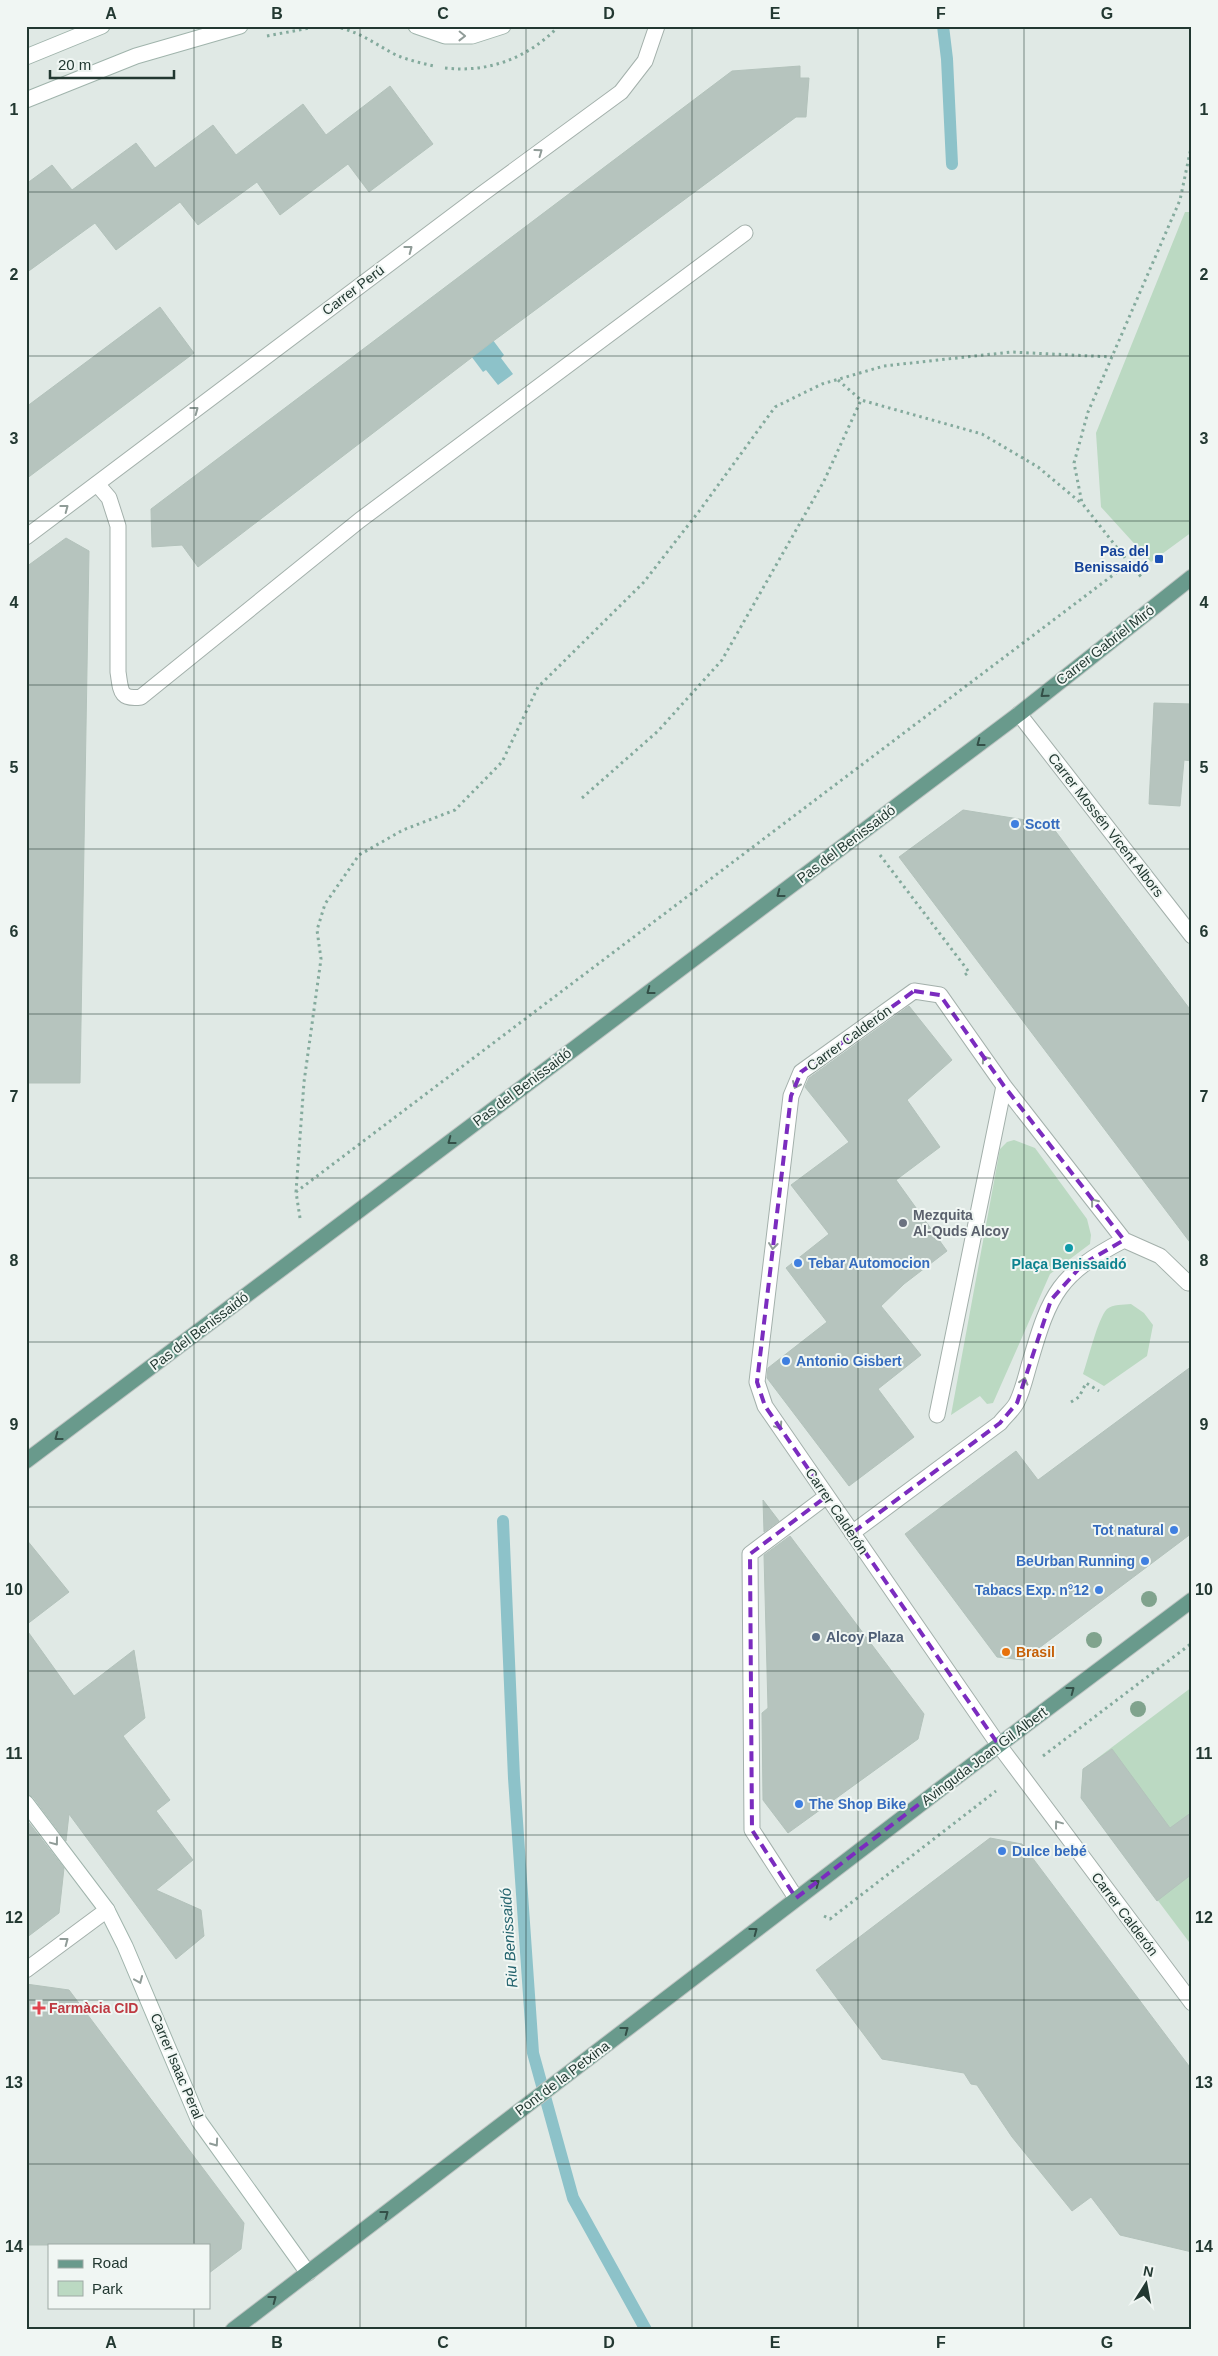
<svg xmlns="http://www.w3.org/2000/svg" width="1218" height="2356" font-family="Arial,sans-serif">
	<rect width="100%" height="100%" fill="#e0e9e5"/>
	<path fill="#bbd9c2" d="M 1185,212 L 1192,212 L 1192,532 L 1151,562 L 1101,507 L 1096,433 Z
		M 1014,1140 L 1035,1148 L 1087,1219 L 1091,1235 L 1090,1244 L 1050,1274 L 993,1403 L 987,1404 L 980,1396 L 951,1415 L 1000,1149 L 1007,1142 Z
		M 1131,1304 L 1144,1313 L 1153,1325 L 1147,1356 L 1104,1386 L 1083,1374 C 1088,1360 1098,1318 1107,1309 C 1113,1304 1123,1305 1131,1304 Z
		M 1192,1687 L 1192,1946 L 1081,1798 L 1083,1769 Z"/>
	<path fill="#8dc2c9" d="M 478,320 L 504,355 L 501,358 L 513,374 L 498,385 L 486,370 L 483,372 L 456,336 Z"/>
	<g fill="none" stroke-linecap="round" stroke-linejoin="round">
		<path stroke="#8dc2c9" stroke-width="12" d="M 943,26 L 947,59 L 952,164
			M 503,1521 L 514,1778 L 533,2053 L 573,2198 L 646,2330"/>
	</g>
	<path fill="#b6c4be" stroke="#b3c2bb" d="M 800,66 L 800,78 L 809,78 L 806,117 L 796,117 L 492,342 L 198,567 L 182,545 L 152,547 L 151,509 L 732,71 Z
		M 390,86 L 433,144 L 369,192 L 348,164 L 280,215 L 257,182 L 198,225 L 180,202 L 116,250 L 95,223 L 26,273 L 26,184 L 52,165 L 72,190 L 136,143 L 155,168 L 213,125 L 236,155 L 303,104 L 326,135 Z
		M 160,307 L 194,353 L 26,479 L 26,407 Z
		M 66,538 L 89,551 L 80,1083 L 26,1083 L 26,567 Z
		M 1154,703 L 1192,704 L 1192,761 L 1184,760 L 1180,806 L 1149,804 Z
		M 963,810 L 1050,824 L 1192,1012 L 1192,1245 L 899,857 Z
		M 909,1006 L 952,1060 L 907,1100 L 940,1147 L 896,1180 L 947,1251 L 904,1284 L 881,1306 L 921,1355 L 878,1389 L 914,1437 L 849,1486 L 767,1378 L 768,1368 L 827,1322 L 786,1268 L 829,1234 L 791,1185 L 849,1142 L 805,1087 L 809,1078 Z
		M 1192,1366 L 1192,1533 L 1023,1660 L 997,1657 L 905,1534 L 1016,1451 L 1038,1480 Z
		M 763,1500 L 779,1521 L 764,1532 Z
		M 790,1536 L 924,1714 L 918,1739 L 788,1833 L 763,1800 L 762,1713 L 768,1708 L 764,1555 Z
		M 26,1539 L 69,1592 L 26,1625 Z
		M 26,1629 L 74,1696 L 134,1650 L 145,1718 L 123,1736 L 170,1800 L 156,1811 L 193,1860 L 156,1890 L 201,1910 L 204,1936 L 176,1959 L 69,1814 L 66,1841 L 33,1797 L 26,1794 Z
		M 1112,1749 L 1170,1828 L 1192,1812 L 1192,1874 L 1157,1901 L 1081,1798 L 1083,1769 Z
		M 26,1819 L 64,1868 L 59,1913 L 26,1938 Z
		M 990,1838 L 1022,1844 L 1192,2070 L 1192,2252 L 1120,2235 L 1091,2197 L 1072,2211 L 1012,2137 L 977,2085 L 971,2084 L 964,2073 L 882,2059 L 816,1970 Z
		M 26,1984 L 69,1990 L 244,2223 L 241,2249 L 209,2273 L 209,2245 L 26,2245 Z"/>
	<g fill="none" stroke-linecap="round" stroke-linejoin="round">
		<defs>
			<path id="lane" d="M 97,484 L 109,498 L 118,526 L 118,672 C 121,690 119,700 141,697 L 360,520 L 745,233"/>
			<path id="street" d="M 26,537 L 482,194 L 621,92 L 645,61 L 657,26
				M 1019,714 L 1192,936
				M 1188,1283 L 1160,1256 L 1124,1240 L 1004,1086 L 940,995 L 914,991 L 801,1072 L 791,1096 L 757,1382 L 765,1406 L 998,1744 L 1192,2003
				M 937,1415 L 1004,1086
				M 852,1533 L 1000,1423 C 1005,1416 1014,1409 1017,1402 C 1023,1390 1026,1375 1030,1362 C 1050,1293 1059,1274 1124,1240
				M 796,1898 L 752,1830 L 750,1554 L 827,1496
				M 26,1970 L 107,1910"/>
			<path id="secondary" d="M 416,26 L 445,36 L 472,36 L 503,26
				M 26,57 L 102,26
				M 26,100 L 136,56 L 240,26
				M 26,1803 L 107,1910 L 125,1946 L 199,2121 L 308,2273"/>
			<path id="primary" d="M 26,1461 L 1019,714 L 1192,577
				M 233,2330 L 939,1790 L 1192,1600"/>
		</defs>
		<use href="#lane" stroke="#a3b0ab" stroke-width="17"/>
		<use href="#street" stroke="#a3b0ab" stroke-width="17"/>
		<use href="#secondary" stroke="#a0b4ac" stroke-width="17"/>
		<use href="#primary" stroke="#bdc3c1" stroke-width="17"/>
		<path stroke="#84aa9d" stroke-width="3" stroke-dasharray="2.5 4" stroke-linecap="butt" d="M 328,26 C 355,28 373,43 396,55 C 408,60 421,63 434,66
			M 267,36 L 320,26
			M 445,68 C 489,73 528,58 559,26
			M 838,380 L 861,400 L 982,434 L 1038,467 L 1081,503
			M 1129,563 L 1082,503 L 1074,463 L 1088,412 L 1180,200 L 1192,143
			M 582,798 L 658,731 L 722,660 L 824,481 L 861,400
			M 880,855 L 969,972 L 962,977
			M 296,1192 L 304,1082 L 321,959 L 317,930 L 325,904 L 359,855 L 403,830 L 455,810 L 502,762 L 538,687 L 644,582 L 700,510 L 775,407 L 822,384 L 884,366 L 1011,352 L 1112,357
			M 300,1218 L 296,1192 L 1129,563 L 1143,579
			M 1071,1402 L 1079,1397 L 1086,1383 L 1099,1391
			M 1043,1756 L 1192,1643
			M 824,1916 L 830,1919 L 996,1791"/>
		<use href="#lane" stroke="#fff" stroke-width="15"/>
		<use href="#street" stroke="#fff" stroke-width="15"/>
		<use href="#secondary" stroke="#fff" stroke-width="15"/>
		<use href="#primary" stroke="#699a8c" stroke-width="15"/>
	</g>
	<g fill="#80a38d">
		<circle cx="1149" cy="1599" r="8"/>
		<circle cx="1094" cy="1640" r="8"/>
		<circle cx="1138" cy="1709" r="8"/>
	</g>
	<defs><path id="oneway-chevron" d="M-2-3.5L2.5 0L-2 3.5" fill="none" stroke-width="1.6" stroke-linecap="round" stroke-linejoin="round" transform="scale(1.25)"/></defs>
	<g stroke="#909c98">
		<use href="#oneway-chevron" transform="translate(462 36) rotate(1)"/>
		<use href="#oneway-chevron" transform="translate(539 152) rotate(-36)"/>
		<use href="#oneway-chevron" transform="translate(409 249) rotate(-37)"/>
		<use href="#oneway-chevron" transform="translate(195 410) rotate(-37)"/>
		<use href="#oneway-chevron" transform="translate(65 508) rotate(-37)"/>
		<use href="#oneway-chevron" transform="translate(985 1059) rotate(-125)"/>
		<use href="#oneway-chevron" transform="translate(796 1085) rotate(114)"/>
		<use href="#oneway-chevron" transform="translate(1094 1202) rotate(-128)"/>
		<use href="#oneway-chevron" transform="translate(773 1246) rotate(97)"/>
		<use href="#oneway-chevron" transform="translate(1024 1381) rotate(-73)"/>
		<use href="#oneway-chevron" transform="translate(779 1426) rotate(56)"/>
		<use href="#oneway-chevron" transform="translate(1058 1824) rotate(-127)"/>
		<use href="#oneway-chevron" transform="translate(55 1842) rotate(53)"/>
		<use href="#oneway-chevron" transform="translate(65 1941) rotate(-37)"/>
		<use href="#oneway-chevron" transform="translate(139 1980) rotate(67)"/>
		<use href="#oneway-chevron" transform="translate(215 2143) rotate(55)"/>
	</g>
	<g stroke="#345048">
		<use href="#oneway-chevron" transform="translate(1044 694) rotate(141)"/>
		<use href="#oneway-chevron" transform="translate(980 743) rotate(143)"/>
		<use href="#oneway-chevron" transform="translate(780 894) rotate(143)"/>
		<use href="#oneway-chevron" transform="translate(650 991) rotate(143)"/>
		<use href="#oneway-chevron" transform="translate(451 1141) rotate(143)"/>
		<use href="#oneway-chevron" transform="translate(58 1437) rotate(143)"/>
		<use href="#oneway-chevron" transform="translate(1071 1690) rotate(-37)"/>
		<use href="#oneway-chevron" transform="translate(816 1883) rotate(-37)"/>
		<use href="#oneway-chevron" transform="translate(754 1931) rotate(-37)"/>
		<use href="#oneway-chevron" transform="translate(625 2030) rotate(-37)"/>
		<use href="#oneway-chevron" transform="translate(385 2214) rotate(-37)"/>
		<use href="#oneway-chevron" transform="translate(273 2299) rotate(-37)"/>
	</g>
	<path fill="none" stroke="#7b2cbf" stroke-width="4" stroke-dasharray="10 6" stroke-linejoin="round" d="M 914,991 L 940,995 L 1004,1086 L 1124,1240 L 1083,1264 L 1051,1300 L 1017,1403 L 1000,1423 L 852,1533 L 998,1744 L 796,1898 L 752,1830 L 750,1554 L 827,1496 L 765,1406 L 757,1382 L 791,1096 L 801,1072 Z"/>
	<path fill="none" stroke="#223831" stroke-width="1" stroke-opacity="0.55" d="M 194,26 L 194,2245M 360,26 L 360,2330M 526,26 L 526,2330M 692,26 L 692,2330M 858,26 L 858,2330M 1024,26 L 1024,2330M 26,192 L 1192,192M 26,356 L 1192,356M 26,521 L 1192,521M 26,685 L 1192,685M 26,849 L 1192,849M 26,1014 L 1192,1014M 26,1178 L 1192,1178M 26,1342 L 1192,1342M 26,1507 L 1192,1507M 26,1671 L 1192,1671M 26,1835 L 1192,1835M 26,2000 L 1192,2000M 26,2164 L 1192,2164M 194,2307 L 194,2330"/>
	<rect fill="#1a4fb4" stroke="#f0f6f3" stroke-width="2" x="1154" y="554" width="10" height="10" rx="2.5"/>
	<g fill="#3f7fe0" stroke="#f0f6f3" stroke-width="2">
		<circle cx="1015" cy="824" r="5"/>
		<circle cx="798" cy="1263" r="5"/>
		<circle cx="786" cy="1361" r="5"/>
		<circle cx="1174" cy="1530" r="5"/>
		<circle cx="1145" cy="1561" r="5"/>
		<circle cx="1099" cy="1590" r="5"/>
		<circle cx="799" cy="1804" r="5"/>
		<circle cx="1002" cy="1851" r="5"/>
	</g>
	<circle fill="#6b7280" stroke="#f0f6f3" stroke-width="2" cx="903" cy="1223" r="5"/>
	<circle fill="#0f9aa8" stroke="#f0f6f3" stroke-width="2" cx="1069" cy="1248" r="5"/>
	<circle fill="#5c6f8a" stroke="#f0f6f3" stroke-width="2" cx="816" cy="1637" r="5"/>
	<circle fill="#e8710a" stroke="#f0f6f3" stroke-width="2" cx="1006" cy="1652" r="5"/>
	<path fill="#e0444e" stroke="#f0f6f3" stroke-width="2" d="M36.5 2000.5h5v5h5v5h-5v5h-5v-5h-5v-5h5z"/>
	<g text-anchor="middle" stroke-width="4" stroke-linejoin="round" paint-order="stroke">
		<g font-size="14" fill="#223831" stroke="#f0f6f3">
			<text transform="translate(353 290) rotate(-37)" y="5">Carrer Perú</text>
			<text transform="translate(1105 645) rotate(-38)" y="5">Carrer Gabriel Miró</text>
			<text transform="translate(1106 825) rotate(52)" y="5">Carrer Mossén Vicent Albors</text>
			<text transform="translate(846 844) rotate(-37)" y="5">Pas del Benissaidó</text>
			<text transform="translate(849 1038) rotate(-36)" y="5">Carrer Calderón</text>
			<text transform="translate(522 1087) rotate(-37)" y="5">Pas del Benissaidó</text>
			<text transform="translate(199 1331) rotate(-37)" y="5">Pas del Benissaidó</text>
			<text transform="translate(837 1511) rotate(56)" y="5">Carrer Calderón</text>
			<text transform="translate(984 1756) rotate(-37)" y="5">Avinguda Joan Gil Albert</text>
			<text transform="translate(1125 1914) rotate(53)" y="5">Carrer Calderón</text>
			<text transform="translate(177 2066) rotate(67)" y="5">Carrer Isaac Peral</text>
			<text transform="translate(562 2078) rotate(-37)" y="5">Pont de la Petxina</text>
		</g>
		<g font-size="14" font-weight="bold" fill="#164399" stroke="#f0f6f3" text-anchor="end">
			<text x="1149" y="556">Pas del<tspan x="1149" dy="16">Benissaidó</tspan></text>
		</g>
		<g font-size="14" font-weight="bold" fill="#366cbe" stroke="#f0f6f3" text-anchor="start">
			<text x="1025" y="829">Scott</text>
			<text x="808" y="1268">Tebar Automocion</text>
			<text x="796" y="1366">Antonio Gisbert</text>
			<text x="1164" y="1535" text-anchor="end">Tot natural</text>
			<text x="1135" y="1566" text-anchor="end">BeUrban Running</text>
			<text x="1089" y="1595" text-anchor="end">Tabacs Exp. n°12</text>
			<text x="809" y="1809">The Shop Bike</text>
			<text x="1012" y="1856">Dulce bebé</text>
		</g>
		<g font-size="14" font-weight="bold" fill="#5b616d" stroke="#f0f6f3" text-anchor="start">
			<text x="913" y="1220">Mezquita<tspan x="913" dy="16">Al-Quds Alcoy</tspan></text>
		</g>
		<g font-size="14" font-weight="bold" fill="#0d838f" stroke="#f0f6f3">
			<text x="1069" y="1269">Plaça Benissaidó</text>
		</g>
		<g font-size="14" font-weight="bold" fill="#4e5e75" stroke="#f0f6f3" text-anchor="start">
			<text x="826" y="1642">Alcoy Plaza</text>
		</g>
		<g font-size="14" font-weight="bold" fill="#c56008" stroke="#f0f6f3" text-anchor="start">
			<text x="1016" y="1657">Brasil</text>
		</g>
		<g font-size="14" font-weight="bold" fill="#be3a42" stroke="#f0f6f3" text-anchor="start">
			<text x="49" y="2013">Farmàcia CID</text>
		</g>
		<g font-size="15" font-style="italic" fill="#23636d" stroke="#f0f6f3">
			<text transform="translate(509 1938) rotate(-94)" y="5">Riu Benissaidó</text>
		</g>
	</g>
	<rect width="1218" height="2356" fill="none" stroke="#f0f6f3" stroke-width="55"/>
	<rect x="48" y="2244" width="162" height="65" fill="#f0f6f3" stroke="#9eaaa5"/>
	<rect x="58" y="2260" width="25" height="8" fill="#699a8c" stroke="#9eaaa5"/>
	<text x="92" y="2268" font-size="15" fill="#223831">Road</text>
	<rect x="58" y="2281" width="25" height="15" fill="#bbd9c2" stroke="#9eaaa5"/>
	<text x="92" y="2294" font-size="15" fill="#223831">Park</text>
	<g transform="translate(1146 2284) rotate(11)" stroke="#f0f6f3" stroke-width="4" paint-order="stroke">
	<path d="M0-4L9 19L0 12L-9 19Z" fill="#223831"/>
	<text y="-8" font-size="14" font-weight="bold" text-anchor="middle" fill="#223831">N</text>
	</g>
	<path d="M50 70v8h124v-8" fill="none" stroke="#223831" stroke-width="2.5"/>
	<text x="58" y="70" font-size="15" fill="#223831" stroke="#f0f6f3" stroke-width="4" paint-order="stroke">20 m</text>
	<rect x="28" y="28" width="1162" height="2300" fill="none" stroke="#223831" stroke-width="2"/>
	<g font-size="16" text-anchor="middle" font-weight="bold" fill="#223831">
		<text x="111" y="19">A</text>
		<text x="277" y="19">B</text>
		<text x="443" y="19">C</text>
		<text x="609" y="19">D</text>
		<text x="775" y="19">E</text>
		<text x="941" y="19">F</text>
		<text x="1107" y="19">G</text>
		<text x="14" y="115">1</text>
		<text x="1204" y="115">1</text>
		<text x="14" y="280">2</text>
		<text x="1204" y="280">2</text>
		<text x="14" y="444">3</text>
		<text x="1204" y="444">3</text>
		<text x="14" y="608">4</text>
		<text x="1204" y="608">4</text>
		<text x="14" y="773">5</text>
		<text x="1204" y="773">5</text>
		<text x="14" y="937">6</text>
		<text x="1204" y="937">6</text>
		<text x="14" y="1102">7</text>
		<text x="1204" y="1102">7</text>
		<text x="14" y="1266">8</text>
		<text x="1204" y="1266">8</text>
		<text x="14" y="1430">9</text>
		<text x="1204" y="1430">9</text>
		<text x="14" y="1595">10</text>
		<text x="1204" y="1595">10</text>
		<text x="14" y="1759">11</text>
		<text x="1204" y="1759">11</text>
		<text x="14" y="1923">12</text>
		<text x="1204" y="1923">12</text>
		<text x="14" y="2088">13</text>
		<text x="1204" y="2088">13</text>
		<text x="14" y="2252">14</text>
		<text x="1204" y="2252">14</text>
		<text x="111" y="2348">A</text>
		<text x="277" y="2348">B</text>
		<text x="443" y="2348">C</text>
		<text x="609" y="2348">D</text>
		<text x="775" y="2348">E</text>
		<text x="941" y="2348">F</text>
		<text x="1107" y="2348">G</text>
	</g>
</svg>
